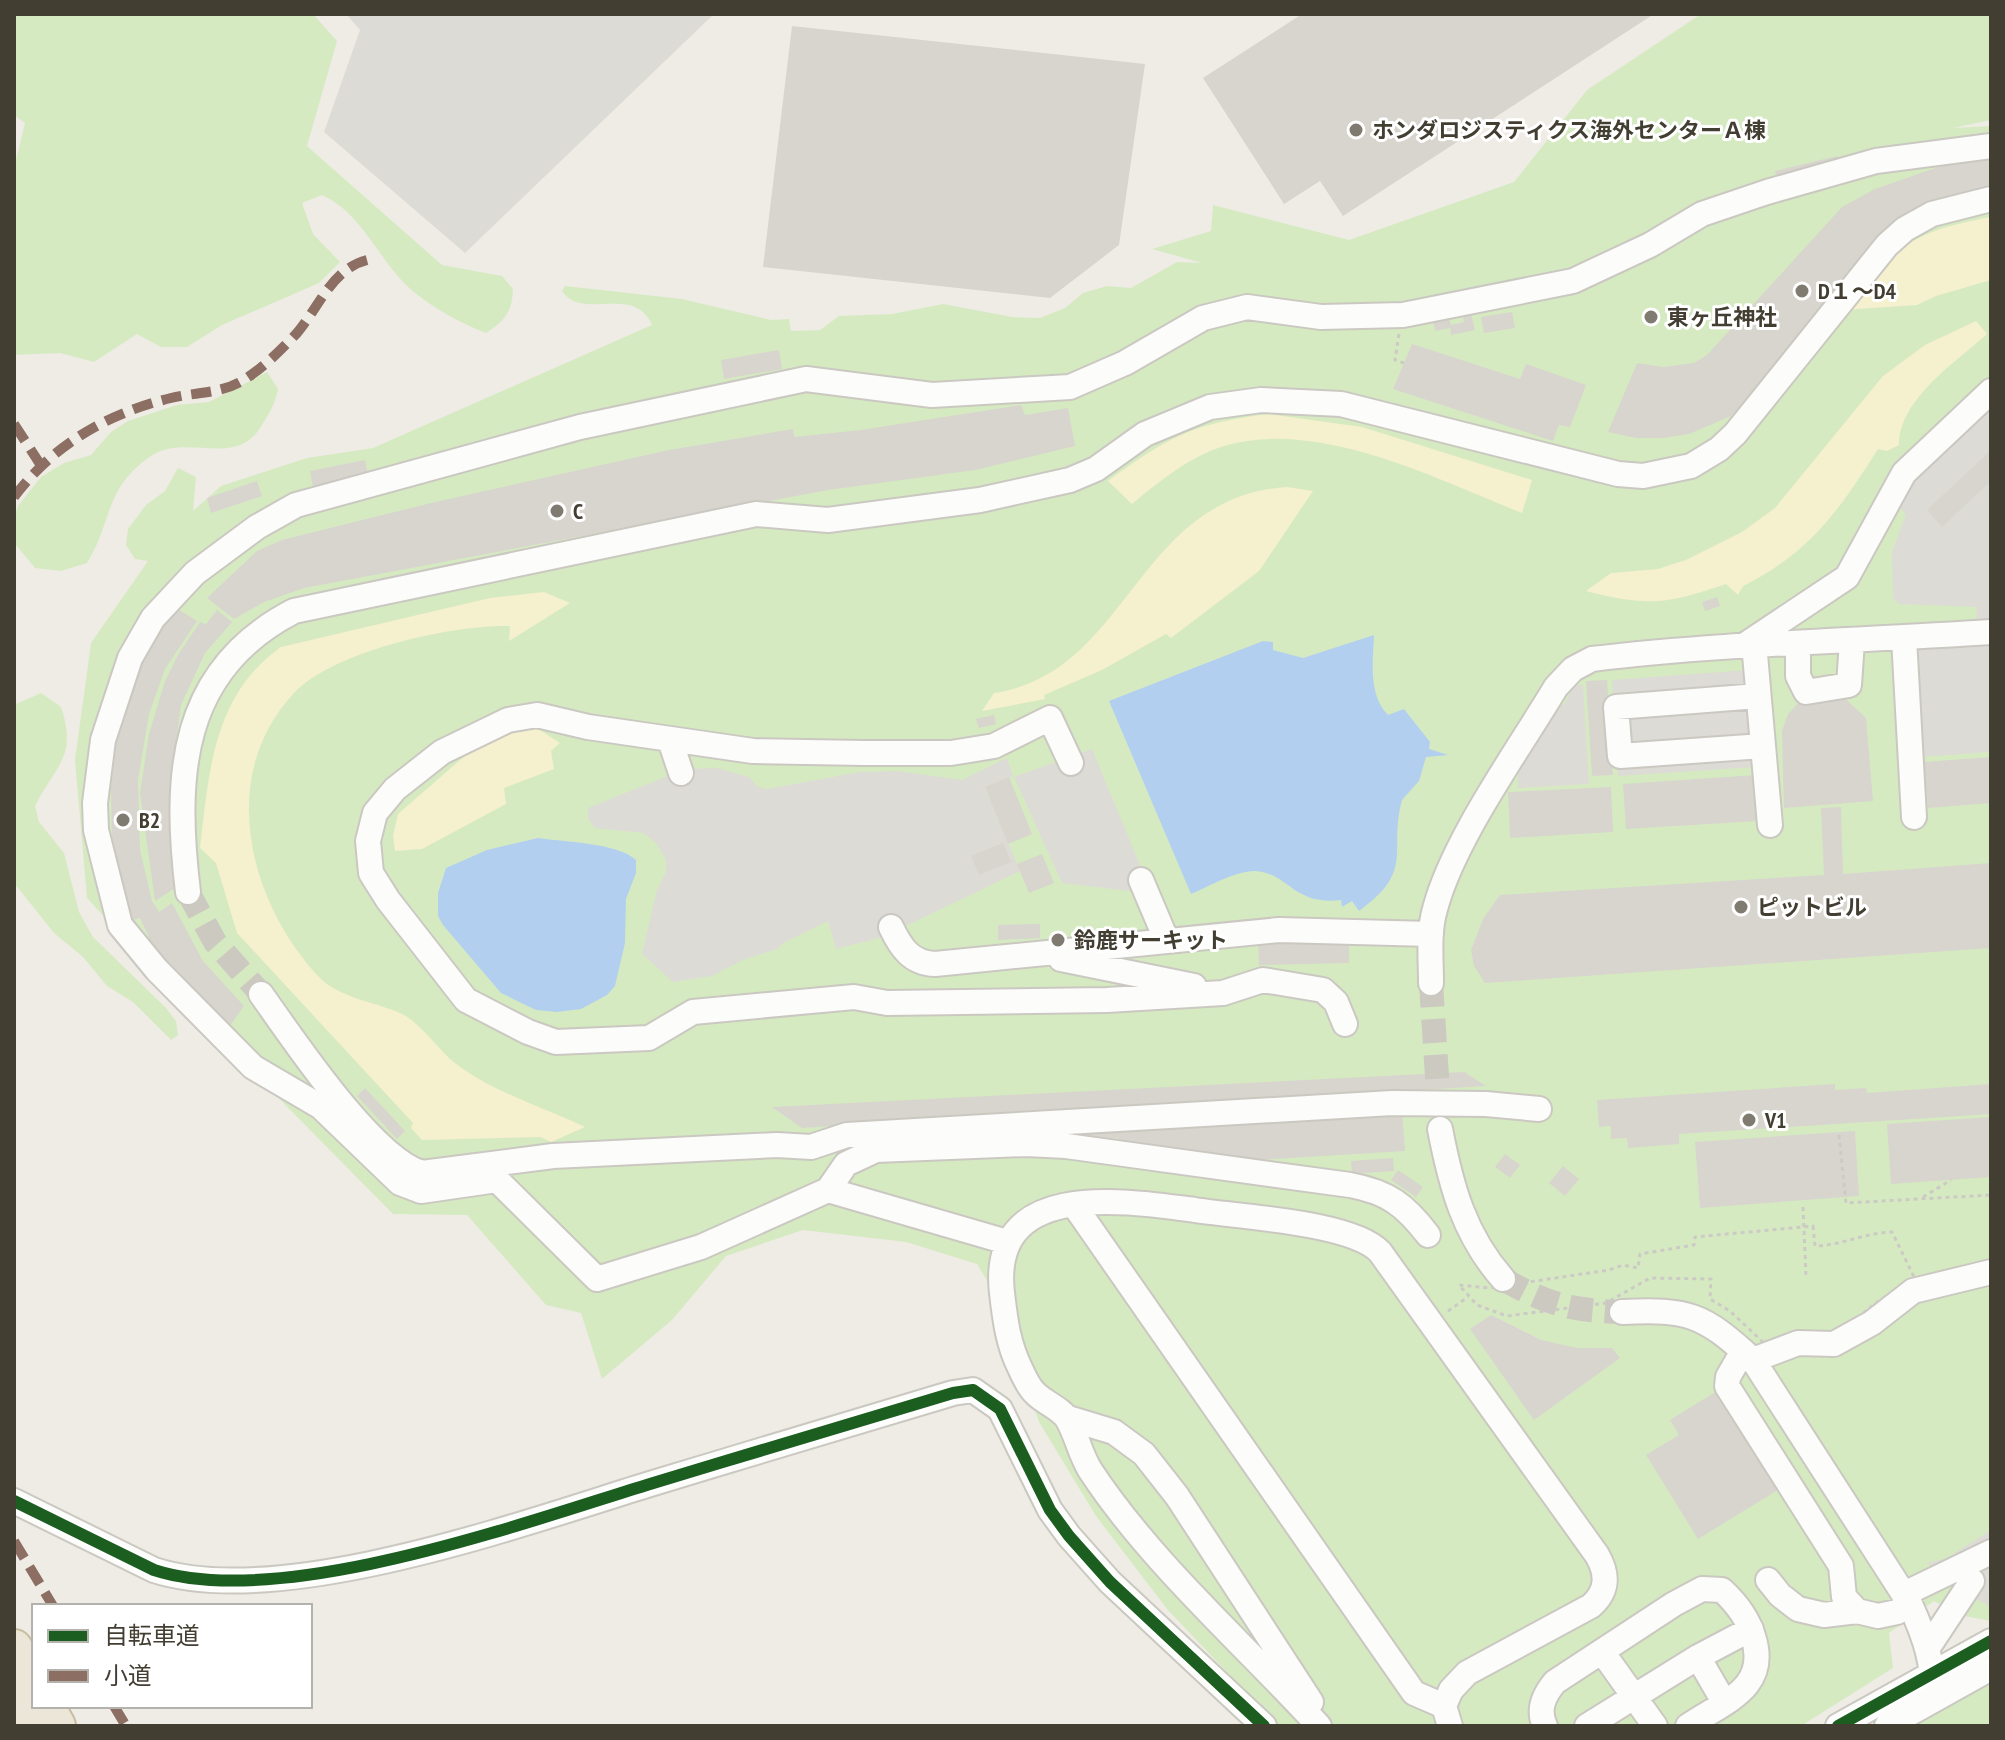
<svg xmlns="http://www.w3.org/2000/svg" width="2005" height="1740" font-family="'PT Sans Narrow','Noto Sans JP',sans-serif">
	<rect width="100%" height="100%" fill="#eeece5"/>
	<path fill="#d6eac2" d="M 14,14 L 313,14 L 337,41 L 307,146 L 442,265 L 502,276 L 513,289 C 512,312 505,321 486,333 C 460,323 427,305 406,285 C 377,256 360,212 322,195 L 302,203 L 313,234 L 340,262 L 319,283 L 222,325 L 187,347 L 161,347 L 137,334 L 94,362 L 60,353 L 14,355 L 14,168 L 25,123 L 14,115 Z
		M 1701,14 L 1991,14 L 1991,120 L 1953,128 L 1991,126 L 1991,1621 L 1959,1615 L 1934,1601 L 1889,1633 L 1893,1668 L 1801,1726 L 1278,1726 L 1167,1609 L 1096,1516 L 1039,1422 L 997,1297 L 977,1264 L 906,1242 L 803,1230 L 726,1256 L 672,1320 L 602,1379 L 581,1313 L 546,1305 L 467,1215 L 393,1214 L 164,982 L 87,898 L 75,760 L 91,643 L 148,561 L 135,559 L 126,545 L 128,529 L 146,505 L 165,491 L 178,468 L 196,477 L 193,511 L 221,486 L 307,458 L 373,448 L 652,325 C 634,283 582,322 562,291 L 565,286 L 682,299 L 771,320 L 789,319 L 791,331 L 820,330 L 839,316 L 892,314 L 943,304 L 1012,317 L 1040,318 L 1065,308 L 1083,293 L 1107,286 L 1131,288 L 1177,262 L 1202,263 L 1152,249 L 1211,231 L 1213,205 L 1349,240 L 1514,182 L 1587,90 Z
		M 267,372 L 278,389 C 275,404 269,414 260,428 C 234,469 184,431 148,458 C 104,490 112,523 87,563 L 61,571 L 35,568 L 16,545 L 14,518 L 18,506 L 41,477 L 64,463 L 91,455 L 111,432 L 128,421 L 177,405 L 209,402 Z
		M 41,693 L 61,707 C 78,757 55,766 35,806 L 39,822 L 64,853 L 79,912 L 93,937 L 166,1008 L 176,1021 L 178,1035 L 171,1040 L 133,1002 L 107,986 L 83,957 L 54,933 L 14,883 L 14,705 Z
		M 1991,1681 L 1991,1726 L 1910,1726 Z"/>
	<path fill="#f5f0cd" d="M 1991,217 L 1991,280 L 1936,296 L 1917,305 L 1843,310 C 1900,247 1904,233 1991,217 Z
		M 1976,321 L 1987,334 C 1956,362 1899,399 1899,445 L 1887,451 L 1878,449 C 1840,509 1810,553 1743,586 L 1738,595 L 1726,584 C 1667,604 1648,607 1586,591 L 1611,573 L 1658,569 L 1686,560 L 1742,532 L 1775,508 L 1883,376 L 1925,345 Z
		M 1269,414 L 1362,427 L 1532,480 L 1522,513 C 1436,479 1318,418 1224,446 C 1189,457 1160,481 1132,504 L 1108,481 C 1168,437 1194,423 1269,414 Z
		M 1287,487 L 1313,491 L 1259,571 L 1171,638 L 1166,634 L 1102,670 L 1044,695 L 1045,699 L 982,711 L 994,693 C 1130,673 1135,497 1287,487 Z
		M 544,592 L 570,603 L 509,641 L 510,626 C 454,624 333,651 294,693 C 216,776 249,902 319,977 C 339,998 376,1002 402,1014 C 421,1023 437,1049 455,1063 C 492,1092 543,1107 585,1127 L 551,1142 L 540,1137 L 422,1140 L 411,1128 L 413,1123 L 237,933 L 216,863 L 200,848 C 209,772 213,695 281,647 L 490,598 Z
		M 532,725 L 560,743 L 551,751 L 554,769 L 504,788 L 506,804 L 422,849 L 395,851 L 393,836 L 398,814 L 475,747 L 479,736 Z"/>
	<path fill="#dddbd5" d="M 346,14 L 714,14 L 465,253 L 324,132 L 360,30 Z
		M 1991,404 L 1991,621 L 1976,622 L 1977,607 L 1899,604 L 1893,598 L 1892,552 L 1906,514 L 1896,504 L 1905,484 Z
		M 1991,640 L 1991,752 L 1920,757 L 1915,646 Z
		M 1749,670 L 1755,767 L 1618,776 L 1612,680 Z
		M 1574,685 L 1583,685 L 1589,784 L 1518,788 L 1518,764 L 1565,694 L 1561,704 L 1564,705 Z
		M 1092,749 L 1147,882 L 1129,891 L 1062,883 L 1014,777 Z
		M 1007,758 L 1013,776 L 985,788 L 1020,871 L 883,937 L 836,949 L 828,921 L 783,943 L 777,949 L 745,959 L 712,976 L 673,982 L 642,954 L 657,890 L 666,872 L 666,860 L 657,844 L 643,833 L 595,828 L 588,819 L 588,808 L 685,769 L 717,768 L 749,777 L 758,787 L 767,789 L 860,772 L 897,771 L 962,780 Z
		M 1991,1530 L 1991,1607 L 1947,1583 L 1927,1563 L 1947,1558 Z"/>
	<path fill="#b2cff0" d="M 1374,635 C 1373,661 1368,695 1388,715 L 1404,709 L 1430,742 L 1429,749 L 1448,755 L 1426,757 L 1419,781 L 1402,800 C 1388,852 1416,870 1359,911 L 1352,901 L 1342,907 L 1341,900 C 1293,906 1289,873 1255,871 C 1235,871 1210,886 1191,894 L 1109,701 L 1263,641 L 1273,642 L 1273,650 L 1303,658 Z
		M 538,838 C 565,842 618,843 636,860 L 636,873 L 626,899 L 625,943 L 615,986 L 607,995 L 581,1009 L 557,1012 L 536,1010 L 501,993 L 443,925 L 438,916 L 438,893 L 446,868 L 487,850 Z"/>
	<path fill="#d7d5cd" d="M 1302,14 L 1654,14 L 1343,216 L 1320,181 L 1284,204 L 1203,78 Z
		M 792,26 L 1145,64 L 1119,245 L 1050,298 L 763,267 Z
		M 1837,156 L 1840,171 L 1778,185 L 1775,171 Z
		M 1991,157 L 1991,188 L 1959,194 L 1927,208 L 1731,416 L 1689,434 L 1663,438 L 1636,438 L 1608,432 L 1637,363 L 1663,367 L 1694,363 L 1707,355 L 1842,207 L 1875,189 L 1938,167 Z
		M 1512,312 L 1515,328 L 1484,333 L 1481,317 Z
		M 1471,314 L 1475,330 L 1451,335 L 1450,328 L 1435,331 L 1433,322 L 1449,318 L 1451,325 L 1464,322 L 1463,315 Z
		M 1412,344 L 1520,379 L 1526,364 L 1586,385 L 1570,427 L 1559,425 L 1553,441 L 1393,389 Z
		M 779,350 L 782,369 L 724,379 L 721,360 Z
		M 1021,405 L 1025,415 L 1068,408 L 1075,446 L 975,470 L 828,490 L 304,588 L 264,602 L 234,619 L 207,598 L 257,551 L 282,540 L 431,503 L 669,450 L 793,429 L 794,437 L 861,430 Z
		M 1991,450 L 1991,481 L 1942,527 L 1927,510 Z
		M 365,460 L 368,475 L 313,487 L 310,471 Z
		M 257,481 L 262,496 L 211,513 L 207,498 Z
		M 1717,597 L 1720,606 L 1705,611 L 1702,602 Z
		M 170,604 L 197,621 L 165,669 L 149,714 L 138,780 L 140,850 L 152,901 L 159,912 L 172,903 L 203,961 L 244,1006 L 225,1033 L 154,948 L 140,918 L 125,922 L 112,851 L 111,788 L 122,700 Z
		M 217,610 L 232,622 L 205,653 L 181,705 L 175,749 L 171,837 L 181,884 L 155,901 L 140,793 L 149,734 L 165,681 L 179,653 L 200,622 L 206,624 Z
		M 1607,680 L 1613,775 L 1592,776 L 1586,681 Z
		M 1839,693 L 1866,718 L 1873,801 L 1784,808 L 1782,731 L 1788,714 L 1804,697 Z
		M 994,715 L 996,724 L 979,728 L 976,719 Z
		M 1991,757 L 1991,803 L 1928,808 L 1924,762 Z
		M 1756,775 L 1759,821 L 1626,829 L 1623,784 Z
		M 1009,777 L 1032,834 L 1008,844 L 985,787 Z
		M 1611,787 L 1613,832 L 1510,838 L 1508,792 Z
		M 1841,807 L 1843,874 L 1991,863 L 1991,948 L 1485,983 L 1474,966 L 1471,950 L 1483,919 L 1500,895 L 1824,875 L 1821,808 Z
		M 1003,843 L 1011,862 L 979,875 L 971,856 Z
		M 1042,854 L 1054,883 L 1029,893 L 1017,864 Z
		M 1040,924 L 1040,938 L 998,940 L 998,925 Z
		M 1258,941 L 1349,942 L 1349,963 L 1259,965 Z
		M 1464,1072 L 1486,1086 L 802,1128 L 772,1107 Z
		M 1835,1084 L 1835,1090 L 1866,1088 L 1867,1093 L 1991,1084 L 1991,1114 L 1679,1134 L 1679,1144 L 1628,1148 L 1627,1138 L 1611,1139 L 1611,1126 L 1599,1127 L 1597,1100 Z
		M 365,1088 L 405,1131 L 397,1139 L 357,1096 Z
		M 1402,1110 L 1405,1151 L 1259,1160 L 1118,1144 L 1118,1138 L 1086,1141 L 1085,1129 Z
		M 1991,1117 L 1991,1177 L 1891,1184 L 1887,1124 Z
		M 1855,1131 L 1859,1196 L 1700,1208 L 1695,1142 Z
		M 1505,1154 L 1520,1165 L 1510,1178 L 1495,1167 Z
		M 1393,1158 L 1394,1171 L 1352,1174 L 1351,1161 Z
		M 1563,1166 L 1579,1179 L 1565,1196 L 1549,1183 Z
		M 1398,1170 L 1423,1187 L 1416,1197 L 1391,1180 Z
		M 1491,1315 L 1541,1340 L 1577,1348 L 1612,1348 L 1620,1358 L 1534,1420 L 1470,1329 Z
		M 1725,1386 L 1786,1485 L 1698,1539 L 1646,1455 L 1679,1435 L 1670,1420 Z"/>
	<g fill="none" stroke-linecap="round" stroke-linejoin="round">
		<path stroke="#ccc9c1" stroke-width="24" stroke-dasharray="24 12" stroke-linecap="butt" d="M 188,892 L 215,942 L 261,994
			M 1431,983 L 1440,1123
			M 1503,1279 C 1549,1305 1569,1310 1622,1312"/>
		<defs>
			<path id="minor" d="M 1904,638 L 1914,817
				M 1748,643 L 1847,577 L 1904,473 L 1991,391
				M 1754,643 L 1770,825
				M 1798,644 L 1798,676 L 1806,692 L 1849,685 L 1852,641
				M 1758,696 L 1616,707 L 1620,756 L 1763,746
				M 670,740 L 681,773
				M 1071,763 L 1050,718 L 994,746 L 951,753 L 864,753 L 753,751 L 588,727 L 537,715 L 508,720 L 442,752 L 395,789 L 375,813 L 368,841 L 371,873 L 388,900 L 466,1000 L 528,1032 L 556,1042 L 649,1038 L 693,1012 L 854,997 L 887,1003 L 1107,1000 L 1223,993 L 1263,980 L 1323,990 L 1336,1002 L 1345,1024
				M 1141,880 L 1166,939
				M 188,892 C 174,776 179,670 294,611 L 756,514 L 828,520 L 980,500 L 1070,480 L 1096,469 L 1145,434 L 1210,407 L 1261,400 L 1341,404 L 1618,474 L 1643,476 L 1691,466 L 1719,449 L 1735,434 L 1887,245 L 1905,229 L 1932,214 L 1991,199
				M 891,927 C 901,948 911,963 935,964 L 1279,930 L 1431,934
				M 1061,959 L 1194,986
				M 1431,983 C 1431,958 1428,933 1435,909 C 1453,840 1519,749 1556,687 L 1573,669 L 1592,659 C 1725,643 1858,641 1991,632
				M 261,994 C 293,1039 372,1158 422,1173 L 553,1156 L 777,1145 L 811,1147 L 847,1135 L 1392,1103 L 1486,1104 L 1539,1109
				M 1440,1129 C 1451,1186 1464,1235 1503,1279
				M 828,1190 L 1007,1242
				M 1074,1205 L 1414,1693 L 1444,1706
				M 1428,1235 C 1405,1205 1388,1192 1350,1185 L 1066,1146 L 1026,1144 L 876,1150 L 846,1164 L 828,1190 L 701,1247 L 597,1279 L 497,1180 L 421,1191 L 400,1183 L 321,1107 L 253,1067 L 157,970 L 120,925 L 96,830 L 95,803 L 103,740 L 130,658 L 153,618 L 195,573 L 257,527 L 296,505 L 580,427 L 806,379 L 932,395 L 1070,387 L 1125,363 L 1203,318 L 1247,307 L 1321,317 L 1403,315 L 1573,281 L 1650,245 L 1702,214 L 1767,192 L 1876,161 L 1991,146
				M 1622,1312 C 1689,1309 1703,1314 1753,1360 L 1910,1604 C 1925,1637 1934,1663 1933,1700
				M 1743,1351 L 1728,1377 L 1727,1386 L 1841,1566 L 1844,1597 L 1857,1611
				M 1753,1360 L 1798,1343 L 1834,1344 L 1872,1323 L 1913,1291 L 1991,1272
				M 1068,1418 L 1114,1432 L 1144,1454 L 1177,1496 L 1311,1702
				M 14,1501 L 154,1570 C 280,1611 523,1523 650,1484 C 751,1453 853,1424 953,1393 L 973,1390 L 1000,1409 L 1050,1510 L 1069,1536 L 1110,1582 L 1264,1726
				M 1768,1580 L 1780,1595 L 1798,1609 L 1824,1615 L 1857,1611 L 1878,1616 L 1897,1612 L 1910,1604
				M 1904,1594 L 1991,1552
				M 1929,1646 L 1972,1581
				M 1603,1653 L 1655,1726
				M 1698,1657 L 1724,1702
				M 1319,1726 C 1244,1644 1151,1563 1090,1470 C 1080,1454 1077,1436 1068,1420 C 1062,1409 1045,1403 1036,1394 C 1029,1388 1024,1377 1020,1368 C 1008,1344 1005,1319 1002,1293 C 989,1180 1121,1200 1195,1210 C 1238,1217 1352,1222 1380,1252 L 1597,1555 C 1608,1574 1608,1591 1591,1606 L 1467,1673 L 1451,1690 L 1444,1706 L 1450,1726
				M 1545,1726 C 1537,1709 1544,1695 1555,1682 L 1674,1604 L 1702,1589 L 1722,1590 C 1735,1602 1748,1619 1753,1636 C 1770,1688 1725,1701 1688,1726
				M 1587,1726 L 1698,1657 L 1751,1629
				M 1838,1726 L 1991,1641
				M 1887,1726 L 1991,1668"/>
			<path id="highway" d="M 14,1648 L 34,1685
				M 14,1705 L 25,1726
				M 46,1706 L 57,1726"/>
		</defs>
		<use href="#minor" stroke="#cac8c1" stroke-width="28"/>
		<use href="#highway" stroke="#c7bd9f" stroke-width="40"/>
		<path stroke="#cccac5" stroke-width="3" stroke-dasharray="4 4" stroke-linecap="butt" d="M 1399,334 L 1395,360 L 1404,363
			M 1839,1135 L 1846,1203 L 1991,1195
			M 1923,1197 L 1951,1180
			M 1803,1207 L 1806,1277
			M 1813,1226 L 1815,1246 C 1843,1245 1864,1233 1892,1232 L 1918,1285 C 1877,1292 1866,1317 1833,1334 C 1817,1342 1785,1337 1765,1344 L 1730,1311 L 1710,1299 L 1711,1279 L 1650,1278 L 1606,1303 L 1507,1316 L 1477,1305 L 1459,1285 L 1489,1288 L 1609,1270 L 1623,1265 L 1638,1268 L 1640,1254 L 1694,1245 L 1695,1237 Z
			M 1448,1311 L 1468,1297"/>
		<use href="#minor" stroke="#fcfcfb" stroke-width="24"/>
		<use href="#highway" stroke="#ebe6d7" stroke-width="36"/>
		<path stroke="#8d6e63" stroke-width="10" stroke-dasharray="20 10" stroke-linecap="butt" d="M 14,424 L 42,467
			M 14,497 C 53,445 108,413 171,398 C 195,392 220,394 242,381 C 262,369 281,350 297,333 C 319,307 332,269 367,260
			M 14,1541 L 53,1606
			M 114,1706 L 126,1726"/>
		<defs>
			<path id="cycleway" d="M 14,1501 L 154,1570 C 280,1611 523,1523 650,1484 C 751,1453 853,1424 953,1393 L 973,1390 L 1000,1409 L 1050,1510 L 1069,1536 L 1110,1582 L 1264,1726
				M 1838,1726 L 1991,1641"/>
		</defs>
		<use href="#cycleway" stroke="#fff" stroke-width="17"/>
		<use href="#cycleway" stroke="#1b5e20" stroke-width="12"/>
	</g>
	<g fill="#7f7b71" stroke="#fff" stroke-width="3">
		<circle cx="1356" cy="130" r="8"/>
		<circle cx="1802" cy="291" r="8"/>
		<circle cx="1651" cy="317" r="8"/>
		<circle cx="557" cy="511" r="8"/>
		<circle cx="123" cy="820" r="8"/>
		<circle cx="1741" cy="907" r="8"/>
		<circle cx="1058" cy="940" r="8"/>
		<circle cx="1749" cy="1120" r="8"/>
	</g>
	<g text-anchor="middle" stroke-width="6" stroke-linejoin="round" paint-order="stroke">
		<g font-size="22" font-weight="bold" fill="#433e32" stroke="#fff" text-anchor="start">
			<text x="1372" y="138">ホンダロジスティクス海外センターＡ棟</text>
			<text x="1818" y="299">D１～D4</text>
			<text x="1667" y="325">東ヶ丘神社</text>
			<text x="573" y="519">C</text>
			<text x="139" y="828">B2</text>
			<text x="1757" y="915">ピットビル</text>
			<text x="1074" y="948">鈴鹿サーキット</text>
			<text x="1765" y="1128">V1</text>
		</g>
	</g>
	<rect width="2005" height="1740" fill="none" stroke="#433e32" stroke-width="32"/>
	<rect x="32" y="1604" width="280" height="104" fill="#ffffff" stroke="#b4b2ad" stroke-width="2"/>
	<rect x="48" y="1630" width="40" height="12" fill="#1b5e20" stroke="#b4b2ad" stroke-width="2"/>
	<text x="104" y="1644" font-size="24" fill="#433e32">自転車道</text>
	<rect x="48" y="1670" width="40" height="12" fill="#8d6e63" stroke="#b4b2ad" stroke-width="2"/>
	<text x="104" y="1684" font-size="24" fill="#433e32">小道</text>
</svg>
